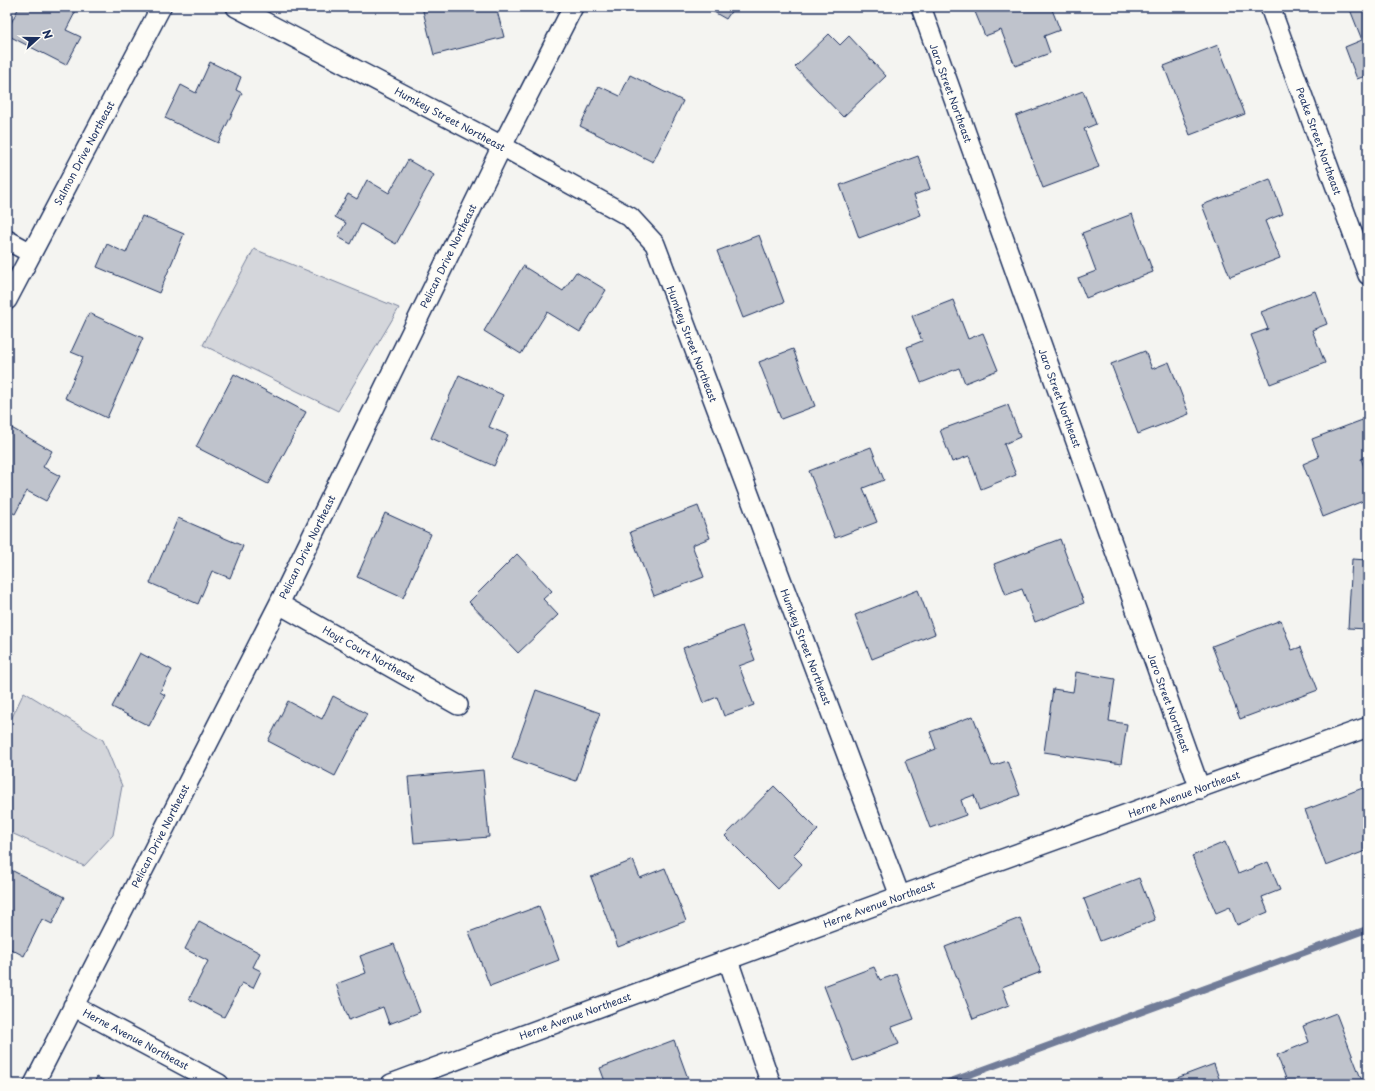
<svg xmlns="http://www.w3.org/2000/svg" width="1375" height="1091" font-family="'Playpen Sans',sans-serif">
	<rect width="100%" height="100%" fill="#f4f4f1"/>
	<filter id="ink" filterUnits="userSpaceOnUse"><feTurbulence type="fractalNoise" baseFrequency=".025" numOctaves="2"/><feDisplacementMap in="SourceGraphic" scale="8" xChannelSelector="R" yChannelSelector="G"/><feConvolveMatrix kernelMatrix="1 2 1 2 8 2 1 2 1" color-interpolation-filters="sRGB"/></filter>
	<g filter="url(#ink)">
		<path fill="#d4d6db" stroke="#78829c" d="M 254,249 L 399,308 L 338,411 L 203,345 Z
			M 24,692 L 103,740 L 122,786 L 113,835 L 84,866 L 7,831 L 7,728 Z"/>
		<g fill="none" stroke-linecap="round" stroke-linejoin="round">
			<path stroke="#717c98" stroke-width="7" d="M 944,1084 L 1368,929"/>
		</g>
		<path fill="#bfc3cc" stroke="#1b2f5e" d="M 19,7 L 78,7 L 66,30 L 81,37 L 66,65 L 7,35 L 7,31 Z
			M 422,7 L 496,7 L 504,37 L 434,55 Z
			M 705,7 L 734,7 L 726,19 Z
			M 973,7 L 1051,7 L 1060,30 L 1044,36 L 1050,53 L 1015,66 L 1001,30 L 985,36 Z
			M 1349,7 L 1368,7 L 1368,75 L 1357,79 L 1345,47 L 1362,40 Z
			M 829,34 L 840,45 L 849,36 L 886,76 L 843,117 L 795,67 Z
			M 1218,45 L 1245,114 L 1190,135 L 1164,66 Z
			M 210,62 L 241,77 L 236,90 L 242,93 L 218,143 L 165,118 L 181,85 L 196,93 Z
			M 630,75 L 683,101 L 653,162 L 580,126 L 599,86 L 620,96 Z
			M 1083,91 L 1096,124 L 1084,129 L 1099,167 L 1043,188 L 1016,116 Z
			M 918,156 L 930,189 L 914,195 L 921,215 L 859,238 L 840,185 Z
			M 408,160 L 434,175 L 396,244 L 361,224 L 351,244 L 338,237 L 346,223 L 335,217 L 348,194 L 357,199 L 367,180 L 389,193 Z
			M 1270,179 L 1283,214 L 1265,221 L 1280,258 L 1230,277 L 1202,205 Z
			M 1132,214 L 1153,272 L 1086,298 L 1078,278 L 1096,271 L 1082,233 Z
			M 142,216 L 184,234 L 159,293 L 97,267 L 107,244 L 126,253 Z
			M 759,235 L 784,302 L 743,318 L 717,251 Z
			M 523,266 L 563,291 L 576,272 L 606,290 L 580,332 L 547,312 L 521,354 L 484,331 Z
			M 1315,291 L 1327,324 L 1312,330 L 1325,363 L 1270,384 L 1251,335 L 1268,329 L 1261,312 Z
			M 953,300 L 968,339 L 983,333 L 998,370 L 965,383 L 959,368 L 921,383 L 907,347 L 922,341 L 912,316 Z
			M 89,313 L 143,338 L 107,418 L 65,398 L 83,357 L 71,352 Z
			M 793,349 L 815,406 L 781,419 L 759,362 Z
			M 1145,351 L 1152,369 L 1169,362 L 1189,414 L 1138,434 L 1111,364 Z
			M 234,374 L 306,412 L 268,484 L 196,447 Z
			M 459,375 L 503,395 L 489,427 L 508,435 L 494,466 L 431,438 Z
			M 1008,405 L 1020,437 L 1004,444 L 1016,475 L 981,489 L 969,456 L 952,462 L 940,430 Z
			M 1365,419 L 1368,425 L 1368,457 L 1361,459 L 1368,477 L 1368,499 L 1323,517 L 1303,464 L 1319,457 L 1312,439 Z
			M 8,426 L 52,451 L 43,467 L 60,476 L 46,501 L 27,491 L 15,514 L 7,510 Z
			M 871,447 L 884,480 L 863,488 L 877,522 L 835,538 L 809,471 Z
			M 698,506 L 710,538 L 692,545 L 704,577 L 654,596 L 630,532 Z
			M 385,513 L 431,534 L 403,598 L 357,577 Z
			M 178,518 L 243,546 L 230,578 L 212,571 L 198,604 L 150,583 Z
			M 1060,539 L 1084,603 L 1035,622 L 1022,589 L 1006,595 L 994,564 Z
			M 517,554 L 552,591 L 543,599 L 558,615 L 518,653 L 469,602 Z
			M 1352,559 L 1368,560 L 1368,629 L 1348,628 Z
			M 918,590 L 935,634 L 872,659 L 855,615 Z
			M 1281,620 L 1292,650 L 1301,647 L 1318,690 L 1240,719 L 1212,646 Z
			M 742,626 L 755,660 L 739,666 L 754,705 L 724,716 L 717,697 L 703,703 L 683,648 Z
			M 140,653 L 172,670 L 160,692 L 165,695 L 149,726 L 112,707 Z
			M 1076,672 L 1115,679 L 1109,721 L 1127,724 L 1121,764 L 1044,752 L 1053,689 L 1073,692 Z
			M 536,690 L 600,713 L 576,781 L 512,758 Z
			M 333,696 L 367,714 L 335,776 L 268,741 L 288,701 L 322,719 Z
			M 973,716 L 992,766 L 1007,761 L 1020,795 L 979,810 L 974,795 L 961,800 L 966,815 L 930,828 L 905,761 L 936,749 L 930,732 Z
			M 483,770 L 489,837 L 414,843 L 408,777 Z
			M 774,786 L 818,830 L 793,855 L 802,864 L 778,889 L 725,836 Z
			M 1368,786 L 1368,850 L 1326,866 L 1305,810 Z
			M 1225,842 L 1238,874 L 1268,862 L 1280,890 L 1262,897 L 1268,912 L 1237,925 L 1230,907 L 1216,913 L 1192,856 Z
			M 633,860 L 640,878 L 665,868 L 686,921 L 618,947 L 591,877 Z
			M 11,870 L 65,897 L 52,924 L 42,919 L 24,956 L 7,947 L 7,878 Z
			M 1139,878 L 1155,920 L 1100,941 L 1084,899 Z
			M 539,906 L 559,960 L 490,986 L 469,932 Z
			M 1020,918 L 1041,972 L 1002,987 L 1009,1005 L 973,1019 L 945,947 Z
			M 199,921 L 260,953 L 253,967 L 261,971 L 253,988 L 242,983 L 224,1017 L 189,999 L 208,961 L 185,949 Z
			M 394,944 L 420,1012 L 389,1024 L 383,1007 L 349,1020 L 336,984 L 366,973 L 360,956 Z
			M 874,967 L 880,980 L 897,974 L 914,1019 L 892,1027 L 899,1044 L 853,1061 L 824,986 Z
			M 1336,1013 L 1362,1081 L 1353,1084 L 1288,1084 L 1277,1055 L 1309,1042 L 1303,1026 Z
			M 674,1040 L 690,1084 L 606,1084 L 600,1068 Z
			M 1214,1064 L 1221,1084 L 1161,1084 Z
			M 97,1077 L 111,1084 L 93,1084 Z"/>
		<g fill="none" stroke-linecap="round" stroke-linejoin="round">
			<defs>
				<path id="street" d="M 236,7 L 502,146 L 630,217 L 655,244 L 900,896
					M 921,7 L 1200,789
					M 1270,7 L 1368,275
					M 7,240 L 31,253
					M 7,300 L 161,7
					M 279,604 L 458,705
					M 728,960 L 771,1084
					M 73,1006 L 219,1084
					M 34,1084 L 279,604 L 502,146 L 573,7
					M 391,1084 L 900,896 L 1368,727"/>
			</defs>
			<use href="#street" stroke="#1b2f5e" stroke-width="22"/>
			<use href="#street" stroke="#fdfcf7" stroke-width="19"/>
		</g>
	</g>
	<g text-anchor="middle" stroke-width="3" stroke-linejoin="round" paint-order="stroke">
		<g font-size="10" fill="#1b2f5e" stroke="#fdfcf7">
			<text transform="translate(951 93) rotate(70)" y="4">Jaro Street Northeast</text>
			<text transform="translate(450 119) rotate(28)" y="4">Humkey Street Northeast</text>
			<text transform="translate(1319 141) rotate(70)" y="4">Peake Street Northeast</text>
			<text transform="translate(84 153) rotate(-62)" y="4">Salmon Drive Northeast</text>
			<text transform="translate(448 256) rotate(-64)" y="4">Pelican Drive Northeast</text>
			<text transform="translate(692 344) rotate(69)" y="4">Humkey Street Northeast</text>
			<text transform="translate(1060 398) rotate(70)" y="4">Jaro Street Northeast</text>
			<text transform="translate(307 547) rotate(-64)" y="4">Pelican Drive Northeast</text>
			<text transform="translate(806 647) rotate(69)" y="4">Humkey Street Northeast</text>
			<text transform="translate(369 654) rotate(29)" y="4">Hoyt Court Northeast</text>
			<text transform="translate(1169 703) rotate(70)" y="4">Jaro Street Northeast</text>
			<text transform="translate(1184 794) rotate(-20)" y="4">Herne Avenue Northeast</text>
			<text transform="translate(160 836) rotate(-63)" y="4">Pelican Drive Northeast</text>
			<text transform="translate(879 904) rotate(-20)" y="4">Herne Avenue Northeast</text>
			<text transform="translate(575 1016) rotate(-20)" y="4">Herne Avenue Northeast</text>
			<text transform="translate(136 1039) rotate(28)" y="4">Herne Avenue Northeast</text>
		</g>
	</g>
	<rect width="1375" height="1091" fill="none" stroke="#fdfcf7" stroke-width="24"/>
	<rect x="12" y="12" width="1351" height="1067" fill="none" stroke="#1b2f5e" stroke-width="1.5" filter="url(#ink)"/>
	<g transform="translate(38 38) rotate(69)" stroke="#fdfcf7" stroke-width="3" paint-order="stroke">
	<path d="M0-3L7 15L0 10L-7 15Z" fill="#1b2f5e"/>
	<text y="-6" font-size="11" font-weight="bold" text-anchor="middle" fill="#1b2f5e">N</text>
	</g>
</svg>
